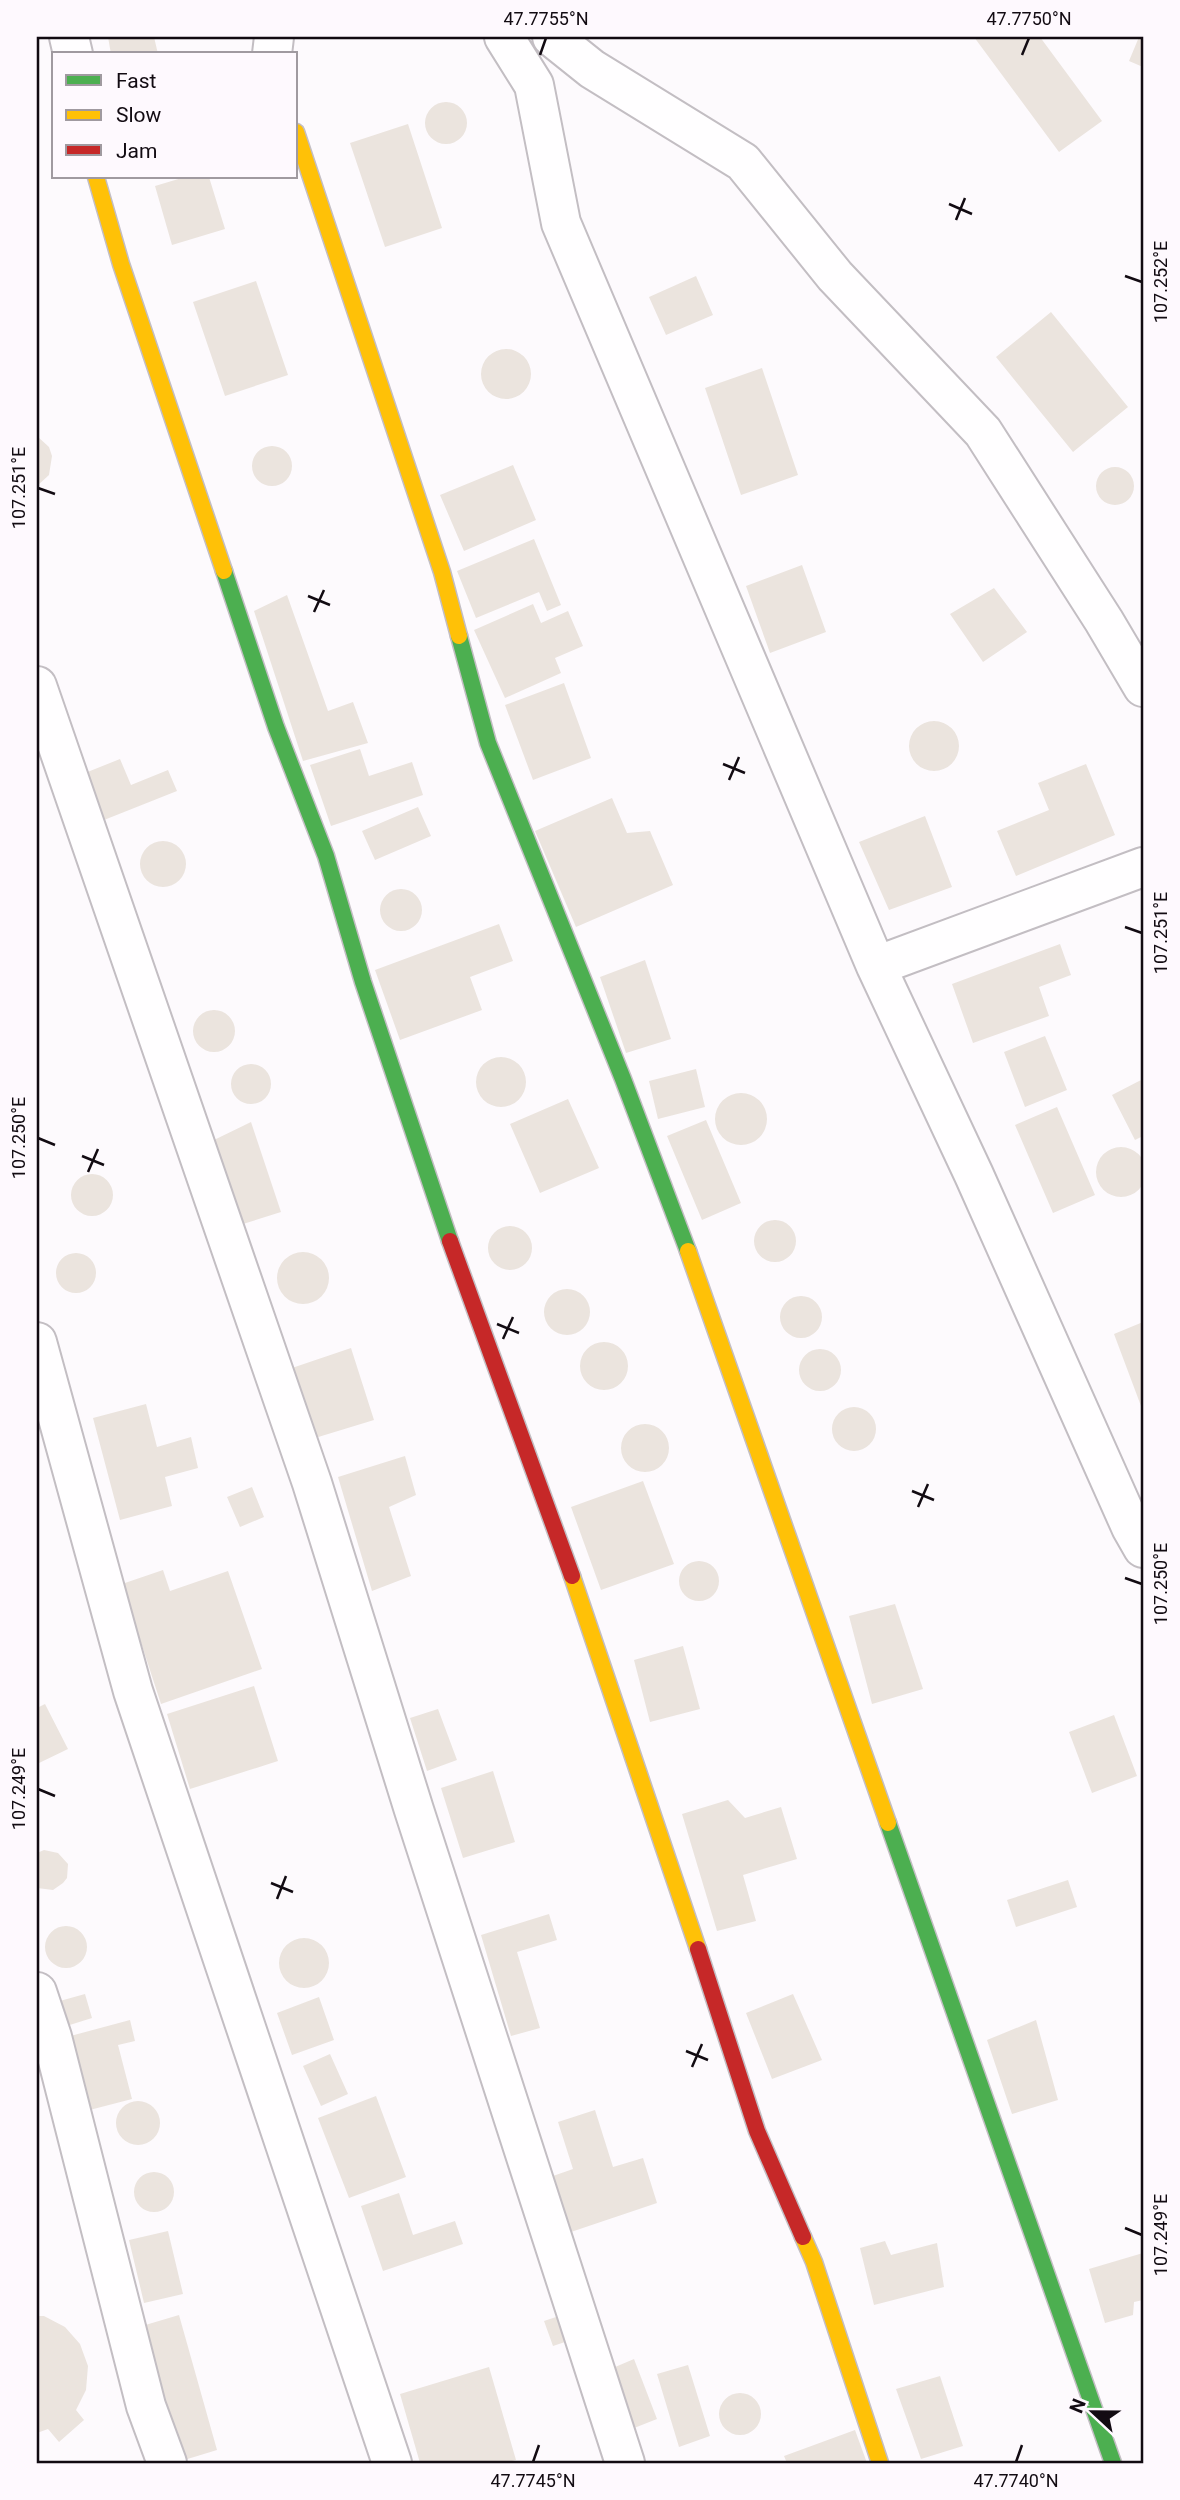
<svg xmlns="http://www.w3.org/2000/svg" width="1180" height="2500" font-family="Roboto,sans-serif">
	<rect width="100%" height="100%" fill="#fdfafd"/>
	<path fill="#ebe4de" d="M 108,37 L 154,37 L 158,54 L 111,54 Z
		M 974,37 L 1040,37 L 1102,121 L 1059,152 Z
		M 1139,37 L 1143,37 L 1143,67 L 1129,61 Z
		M425 123a21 21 0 1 1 42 0a21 21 0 1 1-42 0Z
		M 408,124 L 442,228 L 385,247 L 350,143 Z
		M 185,177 L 209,177 L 225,229 L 172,245 L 155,186 Z
		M 696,276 L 713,315 L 666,335 L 649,297 Z
		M 256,281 L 288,375 L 225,396 L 193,302 Z
		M 1051,312 L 1128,407 L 1073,452 L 996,357 Z
		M481 374a25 25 0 1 1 50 0a25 25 0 1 1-50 0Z
		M 762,368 L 798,475 L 741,495 L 705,388 Z
		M 37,436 L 49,447 L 52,456 L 49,475 L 37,486 Z
		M252 466a20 20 0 1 1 40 0a20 20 0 1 1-40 0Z
		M 513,465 L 536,520 L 464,551 L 440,495 Z
		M1096 486a19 19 0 1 1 38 0a19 19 0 1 1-38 0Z
		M 534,539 L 561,605 L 547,611 L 539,592 L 476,618 L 457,571 Z
		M 802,565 L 826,632 L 770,653 L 746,586 Z
		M 994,588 L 1027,632 L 983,662 L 950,614 Z
		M 287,595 L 328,711 L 353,702 L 368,743 L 303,761 L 254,611 Z
		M 533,604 L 541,623 L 568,611 L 583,646 L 555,658 L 561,673 L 505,698 L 474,630 Z
		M 564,683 L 591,758 L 533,780 L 505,705 Z
		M909 746a25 25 0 1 1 50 0a25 25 0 1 1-50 0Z
		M 360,749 L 369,776 L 412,762 L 423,795 L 331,826 L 310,765 Z
		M 120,759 L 131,785 L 168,770 L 177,791 L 104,820 L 85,773 Z
		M 1086,764 L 1115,835 L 1016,876 L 997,831 L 1049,810 L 1038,783 Z
		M 612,798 L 627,833 L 650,831 L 673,885 L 576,927 L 535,831 Z
		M 418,807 L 431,836 L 375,860 L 362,831 Z
		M 925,816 L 952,887 L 889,910 L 859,842 Z
		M140 864a23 23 0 1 1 46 0a23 23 0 1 1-46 0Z
		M380 910a21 21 0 1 1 42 0a21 21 0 1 1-42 0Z
		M 499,924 L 513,961 L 470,977 L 482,1010 L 400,1040 L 375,970 Z
		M 1060,944 L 1071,975 L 1039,987 L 1049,1016 L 973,1043 L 952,984 Z
		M 645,960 L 671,1039 L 626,1053 L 600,977 Z
		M193 1031a21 21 0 1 1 42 0a21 21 0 1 1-42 0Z
		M 1045,1036 L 1067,1090 L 1025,1107 L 1004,1052 Z
		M476 1082a25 25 0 1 1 50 0a25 25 0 1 1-50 0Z
		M231 1084a20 20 0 1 1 40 0a20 20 0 1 1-40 0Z
		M 696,1069 L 705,1107 L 658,1119 L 649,1081 Z
		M 1143,1079 L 1143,1136 L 1135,1140 L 1112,1095 Z
		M715 1119a26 26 0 1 1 52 0a26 26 0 1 1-52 0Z
		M 568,1099 L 599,1168 L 540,1193 L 510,1124 Z
		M 1057,1107 L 1095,1195 L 1053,1213 L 1015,1125 Z
		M 706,1120 L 741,1203 L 702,1220 L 667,1136 Z
		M 251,1122 L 281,1212 L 243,1224 L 214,1140 Z
		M1096 1172a25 25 0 1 1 50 0a25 25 0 1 1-50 0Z
		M71 1195a21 21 0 1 1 42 0a21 21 0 1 1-42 0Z
		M754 1241a21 21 0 1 1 42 0a21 21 0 1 1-42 0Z
		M488 1248a22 22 0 1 1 44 0a22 22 0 1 1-44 0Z
		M277 1278a26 26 0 1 1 52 0a26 26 0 1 1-52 0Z
		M56 1273a20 20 0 1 1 40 0a20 20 0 1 1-40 0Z
		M544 1312a23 23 0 1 1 46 0a23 23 0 1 1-46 0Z
		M780 1317a21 21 0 1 1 42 0a21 21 0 1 1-42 0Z
		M 1143,1322 L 1143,1405 L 1141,1406 L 1114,1334 Z
		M580 1366a24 24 0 1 1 48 0a24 24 0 1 1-48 0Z
		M 351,1348 L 374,1420 L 315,1438 L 292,1368 Z
		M799 1370a21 21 0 1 1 42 0a21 21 0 1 1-42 0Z
		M 146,1404 L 157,1447 L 191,1437 L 198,1468 L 165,1477 L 172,1506 L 120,1520 L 93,1418 Z
		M832 1429a22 22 0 1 1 44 0a22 22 0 1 1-44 0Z
		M621 1448a24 24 0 1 1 48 0a24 24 0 1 1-48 0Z
		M 405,1456 L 416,1495 L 389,1507 L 411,1576 L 372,1591 L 338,1477 Z
		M 643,1481 L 674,1564 L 601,1590 L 571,1507 Z
		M 252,1487 L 264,1517 L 240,1527 L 227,1497 Z
		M679 1581a20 20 0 1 1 40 0a20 20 0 1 1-40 0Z
		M 163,1570 L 170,1591 L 228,1571 L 262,1669 L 161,1704 L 122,1584 Z
		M 895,1604 L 923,1689 L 872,1704 L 849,1616 Z
		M 683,1646 L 700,1709 L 650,1722 L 634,1660 Z
		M 254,1686 L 278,1761 L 190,1789 L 167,1714 Z
		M 45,1704 L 68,1749 L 37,1764 L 37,1708 Z
		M 438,1709 L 457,1760 L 427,1771 L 410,1718 Z
		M 1114,1715 L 1137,1776 L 1092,1793 L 1069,1732 Z
		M 493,1771 L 515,1842 L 463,1858 L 441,1788 Z
		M 728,1800 L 745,1818 L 781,1807 L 797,1859 L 743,1875 L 756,1921 L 717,1931 L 682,1814 Z
		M 44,1850 L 58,1853 L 68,1864 L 67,1878 L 63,1883 L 53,1890 L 37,1888 L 37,1853 Z
		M 1068,1880 L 1077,1907 L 1016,1927 L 1007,1900 Z
		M 549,1914 L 557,1940 L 517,1952 L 540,2028 L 511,2036 L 481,1935 Z
		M45 1947a21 21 0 1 1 42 0a21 21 0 1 1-42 0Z
		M279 1963a25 25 0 1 1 50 0a25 25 0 1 1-50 0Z
		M 85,1994 L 92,2018 L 57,2029 L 49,2004 Z
		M 793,1994 L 822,2060 L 772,2079 L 746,2013 Z
		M 319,1997 L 334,2040 L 292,2055 L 277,2013 Z
		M 130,2020 L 135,2041 L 118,2045 L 132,2099 L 82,2112 L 63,2038 Z
		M 1036,2020 L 1058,2100 L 1012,2114 L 987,2040 Z
		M 330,2054 L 348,2094 L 321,2106 L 303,2066 Z
		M 376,2096 L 406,2177 L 349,2198 L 318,2118 Z
		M116 2123a22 22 0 1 1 44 0a22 22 0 1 1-44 0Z
		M 595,2110 L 613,2167 L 643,2158 L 657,2203 L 571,2232 L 553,2176 L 573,2169 L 558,2122 Z
		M134 2192a20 20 0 1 1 40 0a20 20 0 1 1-40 0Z
		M 399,2193 L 413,2235 L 455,2221 L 463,2244 L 383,2271 L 361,2206 Z
		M 168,2231 L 183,2294 L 144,2303 L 129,2240 Z
		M 885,2241 L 891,2255 L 937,2243 L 944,2287 L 874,2305 L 860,2248 Z
		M 1143,2253 L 1143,2300 L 1134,2302 L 1133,2315 L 1105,2323 L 1089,2269 Z
		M 179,2315 L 217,2450 L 181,2461 L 142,2326 Z
		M 562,2315 L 571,2340 L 553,2346 L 544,2321 Z
		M 37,2316 L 44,2316 L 65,2327 L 80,2344 L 88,2366 L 86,2390 L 76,2410 L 84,2420 L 59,2442 L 48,2429 L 37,2433 Z
		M 634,2359 L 657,2419 L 624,2432 L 601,2373 Z
		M 688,2365 L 710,2436 L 679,2447 L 657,2374 Z
		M 489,2367 L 516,2460 L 504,2463 L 420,2463 L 400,2394 Z
		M 940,2376 L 963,2446 L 921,2459 L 896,2389 Z
		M719 2414a21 21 0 1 1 42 0a21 21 0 1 1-42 0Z
		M 855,2430 L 867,2463 L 787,2463 L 784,2456 Z"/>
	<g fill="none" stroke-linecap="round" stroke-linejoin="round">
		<defs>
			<path id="street" d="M 69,37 L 73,54
				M 504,37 L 534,85 L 561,223 L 876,966 L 974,1175 L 1131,1527 L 1143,1548
				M 552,37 L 592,69 L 743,162 L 835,276 L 983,432 L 1104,621 L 1143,687
				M 272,54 L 274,37
				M 37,686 L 312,1483 L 414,1810 L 625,2463
				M 876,966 L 1143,867
				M 37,1342 L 133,1691 L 392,2463
				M 37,1992 L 52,2037 L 146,2406 L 167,2463"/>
			<path id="fast" d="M 224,571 L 276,727 L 326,856 L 363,982 L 450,1241
				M 459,636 L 488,743 L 623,1079 L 688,1251
				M 888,1823 L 1113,2463"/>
			<path id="slow" d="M 296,132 L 442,572 L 459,636
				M 96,177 L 121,264 L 224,571
				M 688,1251 L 888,1823
				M 572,1576 L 698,1949
				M 803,2237 L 814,2262 L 880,2463"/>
			<path id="jam" d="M 450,1241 L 572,1576
				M 698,1949 L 757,2131 L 803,2237"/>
		</defs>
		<use href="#street" stroke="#c3bec3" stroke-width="42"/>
		<use href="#fast" stroke="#c3bec3" stroke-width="19"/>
		<use href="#slow" stroke="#c3bec3" stroke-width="19"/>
		<use href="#jam" stroke="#c3bec3" stroke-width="19"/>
		<use href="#street" stroke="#fffeff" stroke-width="38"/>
		<use href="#fast" stroke="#4caf50" stroke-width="16"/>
		<use href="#slow" stroke="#ffc107" stroke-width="16"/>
		<use href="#jam" stroke="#c62828" stroke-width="16"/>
	</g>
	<path fill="none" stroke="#120b12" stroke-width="2.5" d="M 540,55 L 546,38M 1022,55 L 1029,38M 949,204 L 972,214M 956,220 L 965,198M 1125,276 L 1142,282M 38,488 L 55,494M 308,596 L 330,605M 314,612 L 324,590M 723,764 L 745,773M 729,780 L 739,757M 1125,927 L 1142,933M 38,1138 L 55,1145M 82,1156 L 104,1165M 88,1172 L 98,1149M 497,1324 L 519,1333M 503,1339 L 513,1317M 912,1491 L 934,1500M 918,1507 L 928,1484M 1125,1578 L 1142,1584M 38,1789 L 55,1796M 271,1883 L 293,1892M 277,1899 L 286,1876M 686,2051 L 708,2060M 692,2067 L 702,2044M 1125,2228 L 1142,2235M 533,2462 L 539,2445M 1016,2462 L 1022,2445"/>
	<rect width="1180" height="2500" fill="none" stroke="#fef9fe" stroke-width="77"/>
	<rect x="52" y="52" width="245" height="126" fill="#fef9fe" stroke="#a09aa0" stroke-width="2"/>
	<rect x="66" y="75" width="35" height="10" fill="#4caf50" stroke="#a09aa0" stroke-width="2"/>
	<text x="116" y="88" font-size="21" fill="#120b12">Fast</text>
	<rect x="66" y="110" width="35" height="10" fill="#ffc107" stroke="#a09aa0" stroke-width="2"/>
	<text x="116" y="122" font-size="21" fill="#120b12">Slow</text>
	<rect x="66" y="145" width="35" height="10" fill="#c62828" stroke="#a09aa0" stroke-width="2"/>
	<text x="116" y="158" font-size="21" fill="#120b12">Jam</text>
	<g transform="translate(1093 2412) rotate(292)" stroke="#fef9fe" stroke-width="5" paint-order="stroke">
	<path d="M0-5L12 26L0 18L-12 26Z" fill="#120b12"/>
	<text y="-10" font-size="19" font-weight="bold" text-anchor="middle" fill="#120b12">N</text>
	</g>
	<rect x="38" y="38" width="1104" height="2424" fill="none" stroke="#120b12" stroke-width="2.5"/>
	<g font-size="18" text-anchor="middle" fill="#120b12">
		<text x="546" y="25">47.7755°N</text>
		<text x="1029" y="25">47.7750°N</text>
		<text transform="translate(1161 282) rotate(-90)" y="6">107.252°E</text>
		<text transform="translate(19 488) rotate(-90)" y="6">107.251°E</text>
		<text transform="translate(1161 933) rotate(-90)" y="6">107.251°E</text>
		<text transform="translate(19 1138) rotate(-90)" y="6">107.250°E</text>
		<text transform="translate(1161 1584) rotate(-90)" y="6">107.250°E</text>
		<text transform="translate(19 1789) rotate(-90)" y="6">107.249°E</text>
		<text transform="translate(1161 2235) rotate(-90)" y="6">107.249°E</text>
		<text x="533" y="2487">47.7745°N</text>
		<text x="1016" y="2487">47.7740°N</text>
	</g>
</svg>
